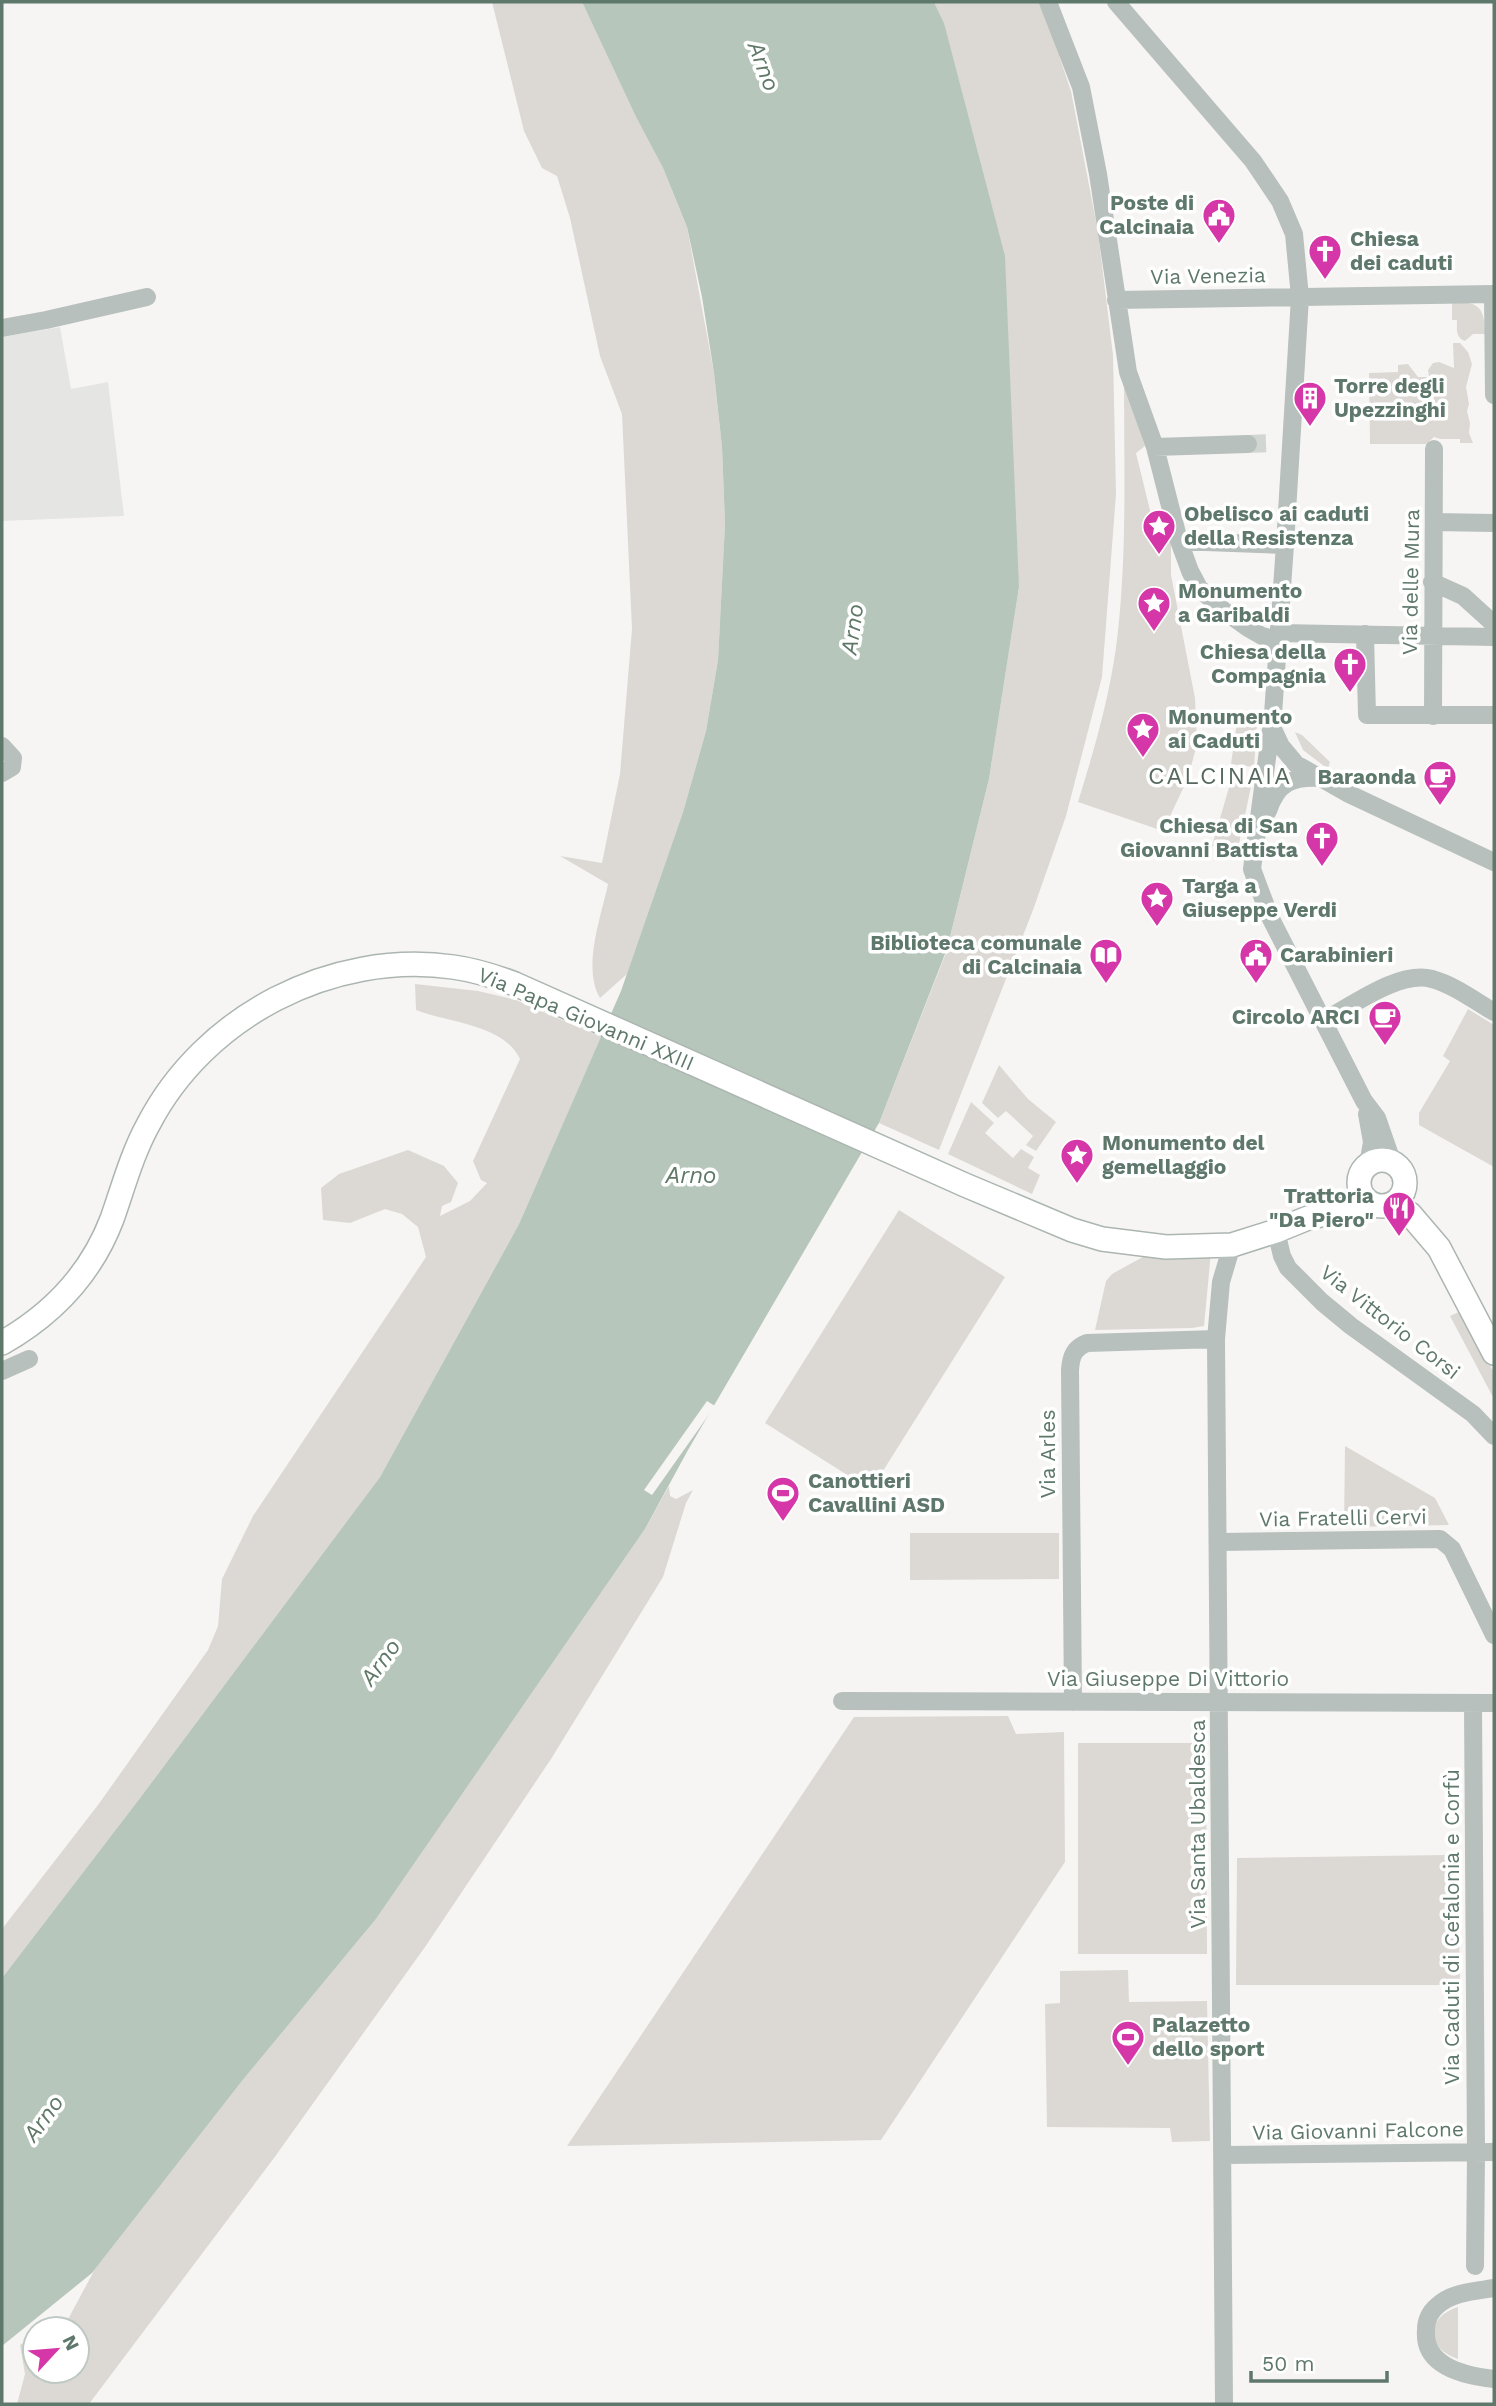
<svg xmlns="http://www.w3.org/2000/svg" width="1496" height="2406" font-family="'Work Sans',sans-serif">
	<rect width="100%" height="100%" fill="#f7f5f4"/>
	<path fill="#e5e5e4" d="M 60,327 L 71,389 L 108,382 L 124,516 L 2,521 L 2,337 Z"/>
	<path fill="#dcd9d4" d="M 492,2 L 582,2 L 636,117 L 663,168 L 687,227 L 714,373 L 722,447 L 725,525 L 718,660 L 706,731 L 683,812 L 627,974 L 600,998 C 582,968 601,917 608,884 L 560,856 L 602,863 L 620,774 L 632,629 L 622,414 L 600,356 L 570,218 L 557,176 L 542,168 L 524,131 Z
		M 934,2 L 1040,2 L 1044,11 L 1071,91 L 1098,232 L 1113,355 L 1116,494 L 1102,677 L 1066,816 L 1033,910 L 939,1150 L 879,1123 L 946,953 L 989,779 L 1019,587 L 944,23 Z
		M 1452,302 C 1478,301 1485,307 1485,334 L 1473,334 L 1465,341 C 1455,337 1457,329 1457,320 L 1452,320 Z
		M 1453,343 L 1460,343 L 1468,352 L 1472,364 L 1466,387 L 1469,404 L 1467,411 L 1470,423 L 1469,433 L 1473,443 L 1460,443 L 1460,439 L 1440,439 L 1434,437 L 1426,444 L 1370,444 L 1369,373 L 1398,372 L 1398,365 L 1408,364 L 1418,377 L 1429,377 L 1428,370 L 1433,363 L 1439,362 L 1454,368 Z
		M 1124,381 L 1145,446 L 1136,453 L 1158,543 L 1171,535 L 1171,575 L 1195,698 L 1197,744 L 1188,778 L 1163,831 L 1078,802 C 1095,747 1112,689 1118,631 C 1127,548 1124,464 1124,381 Z
		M 1237,722 L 1257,725 L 1254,767 L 1231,764 Z
		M 1295,732 L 1302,735 L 1330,762 L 1328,769 L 1303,750 Z
		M 1232,777 L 1252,782 L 1237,853 L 1212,846 Z
		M 415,984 L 478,991 L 516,1000 L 601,1037 L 519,1224 L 380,1477 L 140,1798 L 2,1978 L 2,1929 L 98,1805 L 208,1650 L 218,1626 L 222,1579 L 253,1516 L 426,1257 L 418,1227 L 402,1214 L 385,1209 L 350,1223 L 323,1220 L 321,1188 L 339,1174 L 408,1150 L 444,1166 L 458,1183 L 451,1202 L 442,1206 L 440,1216 L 470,1201 L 487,1183 L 481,1180 L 473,1161 L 520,1059 C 503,1024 449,1023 416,1010 Z
		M 1468,1009 L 1494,1025 L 1494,1167 L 1419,1125 L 1419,1113 L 1450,1061 L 1443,1056 Z
		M 999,1065 L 1028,1099 L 1056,1122 L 1036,1151 L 1026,1145 L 1033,1136 L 1006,1111 L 998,1118 L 982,1103 Z
		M 971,1102 L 994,1123 L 985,1133 L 1013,1158 L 1021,1149 L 1034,1157 L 1028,1168 L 1040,1175 L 1032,1194 L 948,1154 Z
		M 899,1210 L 1005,1277 L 871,1490 L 765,1423 Z
		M 1211,1252 L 1204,1326 L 1192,1328 L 1095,1330 L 1106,1281 L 1112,1274 L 1150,1253 Z
		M 1461,1311 L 1494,1373 L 1494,1399 L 1450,1316 Z
		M 1345,1446 L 1435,1498 L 1449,1525 L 1344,1527 Z
		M 669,1486 L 670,1496 L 676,1499 L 693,1490 L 686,1503 L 663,1577 L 551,1759 L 425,1947 L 274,2158 L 89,2404 L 17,2404 L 25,2374 L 20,2345 L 35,2335 L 35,2371 L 77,2371 L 77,2329 L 57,2329 L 66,2323 L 95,2269 L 242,2081 L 376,1919 L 645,1529 Z
		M 910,1533 L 1059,1533 L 1059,1579 L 910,1580 Z
		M 1008,1716 L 1016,1734 L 1064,1732 L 1065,1862 L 881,2140 L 567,2146 L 854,1717 Z
		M 1078,1743 L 1206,1743 L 1207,1954 L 1078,1954 Z
		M 1445,1855 L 1446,1873 L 1458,1874 L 1460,1985 L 1236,1985 L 1237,1858 Z
		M 1128,1970 L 1129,2002 L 1207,2001 L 1210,2141 L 1172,2142 L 1170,2128 L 1047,2127 L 1045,2004 L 1060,2003 L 1060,1971 Z
		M 1458,2307 L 1458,2359 C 1426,2349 1425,2317 1458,2307 Z"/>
	<path fill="#b7c6bb" d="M 582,2 L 934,2 L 944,23 L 1005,256 L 1019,587 L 989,779 L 947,949 L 879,1123 L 688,1450 L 645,1529 L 376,1919 L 242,2081 L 92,2273 L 2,2346 L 2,1978 L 140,1798 L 380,1477 L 519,1224 L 621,991 L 683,812 L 706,731 L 718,660 L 725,524 L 722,447 L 714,373 L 702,297 L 687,227 L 663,168 L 636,117 Z"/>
	<path fill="#f7f5f4" d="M 707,1401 L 715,1406 L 652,1495 L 644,1490 Z"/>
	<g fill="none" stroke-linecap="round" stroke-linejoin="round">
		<path stroke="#d1d6d2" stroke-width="18" stroke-dasharray="18 9" stroke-linecap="butt" d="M 1248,444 L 1274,443"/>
		<defs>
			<path id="major" d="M1359 1183a23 23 0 1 1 46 0a23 23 0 1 1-46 0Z
				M 1389,1205 L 1410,1214 L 1439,1248 L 1494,1353
				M 2,1343 C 53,1314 91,1274 112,1219 C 123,1188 132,1154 148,1125 C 204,1016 332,950 453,967 C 475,970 494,976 515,984 L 965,1185 L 1072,1230 L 1102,1239 L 1166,1247 L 1232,1245 L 1276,1231 L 1308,1218 L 1370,1203"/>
		</defs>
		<use href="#major" stroke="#acb6b1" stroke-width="26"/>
		<path stroke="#b7c0bc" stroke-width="18" d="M 1048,2 L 1081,87 L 1098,174 L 1128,372 L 1155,447 L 1179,541 L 1190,571 L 1199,588 L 1223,610 L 1248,628 L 1262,636 L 1278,640
			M 1116,2 L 1253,161 L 1280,201 L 1294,234 L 1300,297 L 1285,545 L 1273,714 L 1252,869 L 1270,917 L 1364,1101 L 1377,1118 L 1393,1164
			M 1493,294 L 1494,395
			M 1116,300 L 1494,294
			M 2,328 L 46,320 L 147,297
			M 1155,447 L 1248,444
			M 1434,522 L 1494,523
			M 1179,541 L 1285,545
			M 1432,582 L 1463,596 L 1494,624
			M 1279,633 L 1494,637
			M 1365,634 L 1367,715 L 1494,715
			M 1433,716 L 1434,449
			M 1272,727 L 1281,746 L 1296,764 L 1347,793 L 1494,862
			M 2,746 L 13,758 L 12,767 L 2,773
			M 1268,811 C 1277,783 1292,776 1321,778
			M 1323,1021 C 1352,1006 1399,970 1432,979 C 1454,985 1475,1001 1494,1012
			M 1367,1114 L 1372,1142 L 1368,1165
			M 1276,1231 L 1282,1256 L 1288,1268 L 1322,1302 L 1351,1326 L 1473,1414 L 1494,1436
			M 2,1371 L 29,1359
			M 1219,1542 L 1440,1539 L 1452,1549 L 1494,1635
			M 842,1701 L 1494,1703
			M 1073,1702 L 1070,1370 C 1071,1356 1074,1348 1087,1343 L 1216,1339
			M 1473,1703 L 1476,2152 L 1475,2266
			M 1223,2155 L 1494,2152
			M 1494,2288 C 1475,2291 1452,2292 1437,2306 C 1430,2312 1426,2321 1426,2330 C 1423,2367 1466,2376 1494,2379
			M 1224,2404 L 1216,1339 L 1221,1282 L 1232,1245"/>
		<use href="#major" stroke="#fff" stroke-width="23"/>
	</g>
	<defs>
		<symbol id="civic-pin" viewBox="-11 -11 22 30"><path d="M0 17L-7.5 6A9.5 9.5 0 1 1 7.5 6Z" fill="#d536a8" stroke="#fff"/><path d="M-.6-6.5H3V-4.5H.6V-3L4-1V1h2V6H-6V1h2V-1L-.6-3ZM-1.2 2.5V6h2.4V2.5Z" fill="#fff"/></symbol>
		<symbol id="church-pin" viewBox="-11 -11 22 30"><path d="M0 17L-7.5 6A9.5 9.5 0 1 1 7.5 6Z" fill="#d536a8" stroke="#fff"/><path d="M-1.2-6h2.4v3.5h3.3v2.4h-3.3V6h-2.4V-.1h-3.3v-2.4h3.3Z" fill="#fff"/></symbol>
		<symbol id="building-pin" viewBox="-11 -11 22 30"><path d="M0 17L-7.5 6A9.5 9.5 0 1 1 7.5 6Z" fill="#d536a8" stroke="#fff"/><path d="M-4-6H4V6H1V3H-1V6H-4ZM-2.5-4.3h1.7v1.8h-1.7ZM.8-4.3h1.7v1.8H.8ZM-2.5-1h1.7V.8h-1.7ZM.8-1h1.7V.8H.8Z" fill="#fff"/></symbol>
		<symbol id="sight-pin" viewBox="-11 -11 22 30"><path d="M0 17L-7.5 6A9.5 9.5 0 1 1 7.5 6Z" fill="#d536a8" stroke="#fff"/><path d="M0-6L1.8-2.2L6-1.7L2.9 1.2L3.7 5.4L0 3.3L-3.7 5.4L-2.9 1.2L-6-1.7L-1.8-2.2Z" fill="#fff"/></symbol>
		<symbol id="cafe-pin" viewBox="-11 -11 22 30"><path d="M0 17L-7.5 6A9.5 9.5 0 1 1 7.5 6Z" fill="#d536a8" stroke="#fff"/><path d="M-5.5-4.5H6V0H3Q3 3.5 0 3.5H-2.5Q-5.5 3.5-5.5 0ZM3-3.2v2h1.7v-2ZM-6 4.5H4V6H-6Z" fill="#fff"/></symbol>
		<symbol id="library-pin" viewBox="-11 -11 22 30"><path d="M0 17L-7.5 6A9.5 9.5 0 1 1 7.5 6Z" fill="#d536a8" stroke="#fff"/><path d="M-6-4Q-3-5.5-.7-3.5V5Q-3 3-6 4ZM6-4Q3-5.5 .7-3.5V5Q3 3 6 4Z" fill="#fff"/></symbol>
		<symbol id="restaurant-pin" viewBox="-11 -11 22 30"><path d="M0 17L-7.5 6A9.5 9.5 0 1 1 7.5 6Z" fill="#d536a8" stroke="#fff"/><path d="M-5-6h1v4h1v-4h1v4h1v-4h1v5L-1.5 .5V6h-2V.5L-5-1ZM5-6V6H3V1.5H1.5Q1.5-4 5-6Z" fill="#fff"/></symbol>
		<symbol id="stadium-pin" viewBox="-11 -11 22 30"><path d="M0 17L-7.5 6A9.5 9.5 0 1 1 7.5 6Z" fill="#d536a8" stroke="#fff"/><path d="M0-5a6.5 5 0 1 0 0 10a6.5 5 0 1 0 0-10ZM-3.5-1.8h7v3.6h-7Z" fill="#fff"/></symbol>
	</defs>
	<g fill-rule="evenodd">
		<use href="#civic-pin" x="1200" y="196" width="38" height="52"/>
		<use href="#church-pin" x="1306" y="232" width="38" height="52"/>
		<use href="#building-pin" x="1291" y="379" width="38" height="52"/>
		<use href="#sight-pin" x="1140" y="507" width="38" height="52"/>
		<use href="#sight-pin" x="1135" y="584" width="38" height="52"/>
		<use href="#church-pin" x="1331" y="645" width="38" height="52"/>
		<use href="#sight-pin" x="1124" y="710" width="38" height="52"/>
		<use href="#cafe-pin" x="1421" y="758" width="38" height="52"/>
		<use href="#church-pin" x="1303" y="819" width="38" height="52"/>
		<use href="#sight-pin" x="1138" y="879" width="38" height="52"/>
		<use href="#library-pin" x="1087" y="936" width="38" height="52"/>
		<use href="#civic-pin" x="1237" y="936" width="38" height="52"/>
		<use href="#cafe-pin" x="1366" y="998" width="38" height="52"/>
		<use href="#sight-pin" x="1058" y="1136" width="38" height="52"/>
		<use href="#restaurant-pin" x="1380" y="1189" width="38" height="52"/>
		<use href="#stadium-pin" x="764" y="1474" width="38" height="52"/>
		<use href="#stadium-pin" x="1109" y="2018" width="38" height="52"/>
	</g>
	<g text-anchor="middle" stroke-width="7" stroke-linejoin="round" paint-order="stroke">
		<g font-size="21" font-weight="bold" fill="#5f786c" stroke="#fff" text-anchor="start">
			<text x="1194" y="210" text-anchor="end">Poste di<tspan x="1194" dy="24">Calcinaia</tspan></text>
			<text x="1350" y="246">Chiesa<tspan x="1350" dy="24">dei caduti</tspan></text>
			<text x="1334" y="393">Torre degli<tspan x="1334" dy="24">Upezzinghi</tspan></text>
			<text x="1184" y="521">Obelisco ai caduti<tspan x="1184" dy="24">della Resistenza</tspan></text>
			<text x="1178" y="598">Monumento<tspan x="1178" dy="24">a Garibaldi</tspan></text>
			<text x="1326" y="659" text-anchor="end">Chiesa della<tspan x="1326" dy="24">Compagnia</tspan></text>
			<text x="1168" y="724">Monumento<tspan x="1168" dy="24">ai Caduti</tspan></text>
			<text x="1416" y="784" text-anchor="end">Baraonda</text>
			<text x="1298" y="833" text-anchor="end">Chiesa di San<tspan x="1298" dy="24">Giovanni Battista</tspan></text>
			<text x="1182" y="893">Targa a<tspan x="1182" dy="24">Giuseppe Verdi</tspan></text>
			<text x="1082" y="950" text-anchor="end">Biblioteca comunale<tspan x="1082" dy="24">di Calcinaia</tspan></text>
			<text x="1280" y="962">Carabinieri</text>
			<text x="1360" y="1024" text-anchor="end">Circolo ARCI</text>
			<text x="1102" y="1150">Monumento del<tspan x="1102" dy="24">gemellaggio</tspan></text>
			<text x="1374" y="1203" text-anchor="end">Trattoria<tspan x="1374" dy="24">"Da Piero"</tspan></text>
			<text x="808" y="1488">Canottieri<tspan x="808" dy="24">Cavallini ASD</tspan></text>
			<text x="1152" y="2032">Palazetto<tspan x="1152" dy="24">dello sport</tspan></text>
		</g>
		<g font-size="21" fill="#5f786c" stroke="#fff">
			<text transform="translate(1208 276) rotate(-1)" y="7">Via Venezia</text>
			<text transform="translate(1411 582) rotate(-89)" y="7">Via delle Mura</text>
			<text transform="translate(586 1019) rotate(23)" y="7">Via Papa Giovanni XXIII</text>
			<text transform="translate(1390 1322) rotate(38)" y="7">Via Vittorio Corsi</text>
			<text transform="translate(1048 1454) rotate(-90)" y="7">Via Arles</text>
			<text transform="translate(1343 1518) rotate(-1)" y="7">Via Fratelli Cervi</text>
			<text x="1168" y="1686">Via Giuseppe Di Vittorio</text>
			<text transform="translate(1198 1824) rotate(-90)" y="7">Via Santa Ubaldesca</text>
			<text transform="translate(1452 1927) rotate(-90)" y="7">Via Caduti di Cefalonia e Corfù</text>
			<text transform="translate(1358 2131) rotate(-1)" y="7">Via Giovanni Falcone</text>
		</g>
		<g font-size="23" font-style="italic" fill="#5f7867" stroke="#fff">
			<text transform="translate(764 66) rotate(69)" y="8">Arno</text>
			<text transform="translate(852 629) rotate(-82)" y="8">Arno</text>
			<text x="691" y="1183">Arno</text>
			<text transform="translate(380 1662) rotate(-54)" y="8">Arno</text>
			<text transform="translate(43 2118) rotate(-54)" y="8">Arno</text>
		</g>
		<g font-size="24" letter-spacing="2" fill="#56695f" stroke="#fff">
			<text x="1220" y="784">CALCINAIA</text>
		</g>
	</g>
	<rect width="1496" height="2406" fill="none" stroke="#5f786c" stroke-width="7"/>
	<g transform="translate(56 2350) rotate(64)"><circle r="33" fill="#ffffff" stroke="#bfc9c4" stroke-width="2"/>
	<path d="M0-5L12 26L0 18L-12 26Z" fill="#d536a8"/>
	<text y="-10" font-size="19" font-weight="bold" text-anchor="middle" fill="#5f786c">N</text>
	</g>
	<path d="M1251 2371v10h136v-10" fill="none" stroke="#5f786c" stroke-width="3.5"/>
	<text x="1262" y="2371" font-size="21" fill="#5f786c" stroke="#ffffff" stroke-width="5" paint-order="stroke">50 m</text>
</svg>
